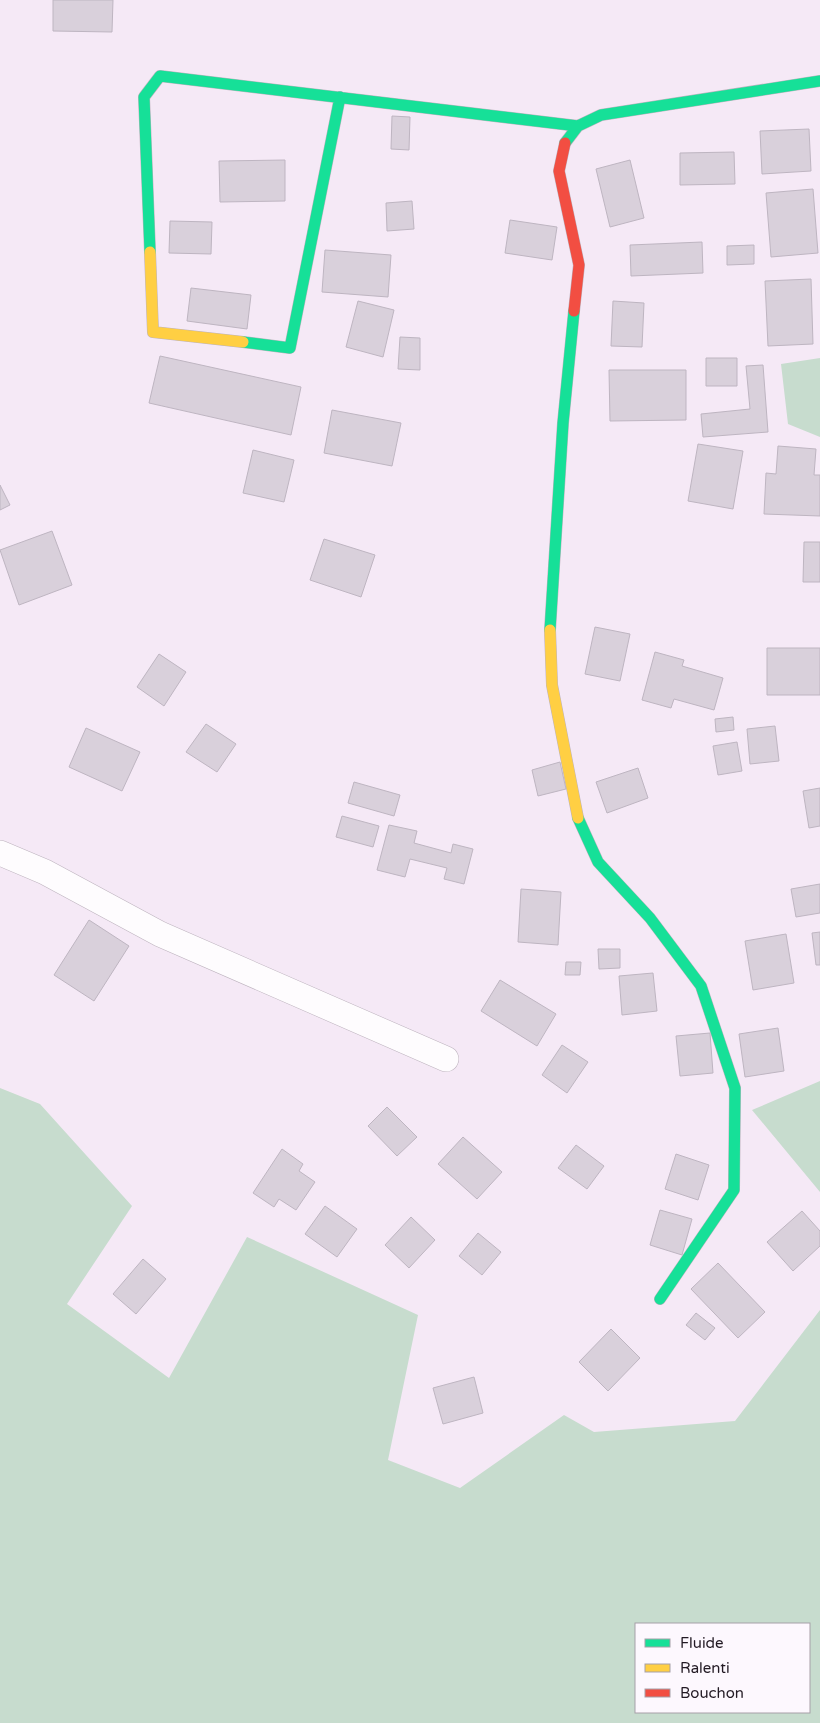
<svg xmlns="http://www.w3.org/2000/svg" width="820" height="1723" font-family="'Varela Round',sans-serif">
	<rect width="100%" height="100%" fill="#f5e9f6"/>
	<path fill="#c7dcce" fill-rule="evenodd" d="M 820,358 L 820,437 L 788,424 L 781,364 Z
		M 820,1081 L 820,1192 L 752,1110 Z
		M 0,1088 L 40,1104 L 132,1206 L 67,1304 L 169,1378 L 247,1237 L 418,1315 L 388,1460 L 460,1488 L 564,1415 L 594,1432 L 735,1421 L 820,1310 L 820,1723 L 0,1723 ZM 636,1624 L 809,1624 L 809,1712 L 636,1712 Z"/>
	<path fill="#d9d0db" stroke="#beb5c1" d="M 53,0 L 113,0 L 112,32 L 53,31 Z
		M 392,116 L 410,117 L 409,150 L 391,149 Z
		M 809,129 L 811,171 L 762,174 L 760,131 Z
		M 734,152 L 735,184 L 680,185 L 680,153 Z
		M 285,160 L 285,201 L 220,202 L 219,161 Z
		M 630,160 L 644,218 L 610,227 L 596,169 Z
		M 813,189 L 818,253 L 771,257 L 766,193 Z
		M 412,201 L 414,229 L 387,231 L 386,203 Z
		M 510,220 L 557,227 L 552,260 L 505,253 Z
		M 170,221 L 212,222 L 211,254 L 169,253 Z
		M 702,242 L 703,273 L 631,276 L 630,245 Z
		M 754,245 L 754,264 L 727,265 L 727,246 Z
		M 325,250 L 391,255 L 388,297 L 322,292 Z
		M 811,279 L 813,344 L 768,346 L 765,281 Z
		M 191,288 L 251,295 L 247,329 L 187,321 Z
		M 358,301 L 394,310 L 383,357 L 346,347 Z
		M 613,301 L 644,303 L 642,347 L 611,346 Z
		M 400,337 L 420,338 L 420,370 L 398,369 Z
		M 160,356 L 301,387 L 291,435 L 149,403 Z
		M 706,358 L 737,358 L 737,386 L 706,386 Z
		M 763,365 L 768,432 L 703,437 L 701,414 L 750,409 L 746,366 Z
		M 609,370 L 686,370 L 686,420 L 610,421 Z
		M 332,410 L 401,423 L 392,466 L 324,453 Z
		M 698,444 L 743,451 L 733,509 L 688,501 Z
		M 778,446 L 816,449 L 814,475 L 820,475 L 820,516 L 764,514 L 766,473 L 776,474 Z
		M 253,450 L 294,460 L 284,502 L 243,493 Z
		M 0,485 L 10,505 L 0,510 Z
		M 52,531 L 72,585 L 19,605 L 0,550 Z
		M 324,539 L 375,555 L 361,597 L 310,580 Z
		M 804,542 L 820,542 L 820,582 L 803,582 Z
		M 595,627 L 630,634 L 620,681 L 585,674 Z
		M 767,648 L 820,648 L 820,695 L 767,695 Z
		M 655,652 L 684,660 L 682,666 L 723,678 L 714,710 L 674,699 L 671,708 L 642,700 Z
		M 159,654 L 186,672 L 164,706 L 137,687 Z
		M 733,717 L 734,730 L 716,732 L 715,719 Z
		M 206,724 L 236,744 L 217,772 L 186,752 Z
		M 775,726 L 779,761 L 750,764 L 747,729 Z
		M 86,728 L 140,752 L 122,791 L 69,767 Z
		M 737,742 L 742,771 L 718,775 L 713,746 Z
		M 560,762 L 566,789 L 538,796 L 532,770 Z
		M 638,768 L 648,798 L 607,813 L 596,782 Z
		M 354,782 L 400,795 L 394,816 L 348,803 Z
		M 820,788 L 820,826 L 809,828 L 803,791 Z
		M 342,816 L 379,826 L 373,847 L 336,837 Z
		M 389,825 L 417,831 L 414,843 L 451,853 L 453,844 L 473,849 L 464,884 L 444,879 L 447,868 L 410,859 L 405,877 L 377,870 Z
		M 820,884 L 820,913 L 796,917 L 791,889 Z
		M 521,889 L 561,892 L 558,945 L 518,942 Z
		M 89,920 L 129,946 L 94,1001 L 54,975 Z
		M 820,932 L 820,965 L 816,965 L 812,933 Z
		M 786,934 L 794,983 L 753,990 L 745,941 Z
		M 598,949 L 620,949 L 620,968 L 599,969 Z
		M 566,962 L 581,962 L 580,975 L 565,975 Z
		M 653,973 L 657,1011 L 622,1015 L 619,976 Z
		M 500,980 L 556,1014 L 537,1046 L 481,1011 Z
		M 778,1028 L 784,1071 L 745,1077 L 739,1034 Z
		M 710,1033 L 713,1073 L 680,1076 L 676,1036 Z
		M 562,1045 L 588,1062 L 567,1093 L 542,1075 Z
		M 387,1107 L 417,1137 L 397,1156 L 368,1126 Z
		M 463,1137 L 502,1172 L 477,1199 L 438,1164 Z
		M 576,1145 L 604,1166 L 587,1189 L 558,1168 Z
		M 282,1149 L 303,1164 L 299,1171 L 315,1182 L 296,1210 L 279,1199 L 274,1207 L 253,1193 Z
		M 676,1154 L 709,1165 L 698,1200 L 665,1189 Z
		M 325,1206 L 357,1229 L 337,1257 L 305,1234 Z
		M 660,1210 L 692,1219 L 682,1255 L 650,1245 Z
		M 802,1211 L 820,1231 L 820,1246 L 793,1271 L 767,1242 Z
		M 411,1217 L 435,1240 L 409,1268 L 385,1245 Z
		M 478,1233 L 501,1252 L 482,1275 L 459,1256 Z
		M 143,1259 L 166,1279 L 136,1314 L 113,1294 Z
		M 718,1263 L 765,1312 L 738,1338 L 691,1289 Z
		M 696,1313 L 715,1328 L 705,1340 L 686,1325 Z
		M 611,1329 L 640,1358 L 608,1391 L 579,1362 Z
		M 474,1377 L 483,1413 L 443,1424 L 433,1388 Z"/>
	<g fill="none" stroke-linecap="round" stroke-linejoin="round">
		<defs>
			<path id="street" d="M 0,853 L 45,872 L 160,934 L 446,1059"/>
			<path id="fast" d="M 565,143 L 578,126 L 601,115 L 820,81
				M 150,252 L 144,97 L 160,76 L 578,126
				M 243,342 L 290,348 L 340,97
				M 550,630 L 563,423 L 574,311
				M 578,818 L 598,862 L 650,918 L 701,986 L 735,1088 L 734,1190 L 660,1299"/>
			<path id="slow" d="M 150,252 L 153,332 L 243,342
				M 550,630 L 552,685 L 578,818"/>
			<path id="jam" d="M 565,143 L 559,171 L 579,265 L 574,311"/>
		</defs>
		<use href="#street" stroke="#bdb3be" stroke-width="26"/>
		<use href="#fast" stroke="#bdb3be" stroke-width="12"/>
		<use href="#slow" stroke="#bdb3be" stroke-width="12"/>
		<use href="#jam" stroke="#bdb3be" stroke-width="12"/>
		<use href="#street" stroke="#fefcfe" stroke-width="25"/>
		<use href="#fast" stroke="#16e098" stroke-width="11"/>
		<use href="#slow" stroke="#ffcf43" stroke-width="11"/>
		<use href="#jam" stroke="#f24e42" stroke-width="11"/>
	</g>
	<rect x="635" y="1623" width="175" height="90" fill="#fdf8fe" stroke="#a69fa7"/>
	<rect x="645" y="1639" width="25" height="8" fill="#16e098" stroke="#a69fa7"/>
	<text x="680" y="1648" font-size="15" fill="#231a24">Fluide</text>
	<rect x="645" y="1664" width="25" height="8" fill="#ffcf43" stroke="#a69fa7"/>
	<text x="680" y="1673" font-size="15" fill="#231a24">Ralenti</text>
	<rect x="645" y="1689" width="25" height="8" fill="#f24e42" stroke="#a69fa7"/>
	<text x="680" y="1698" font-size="15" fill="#231a24">Bouchon</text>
</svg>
